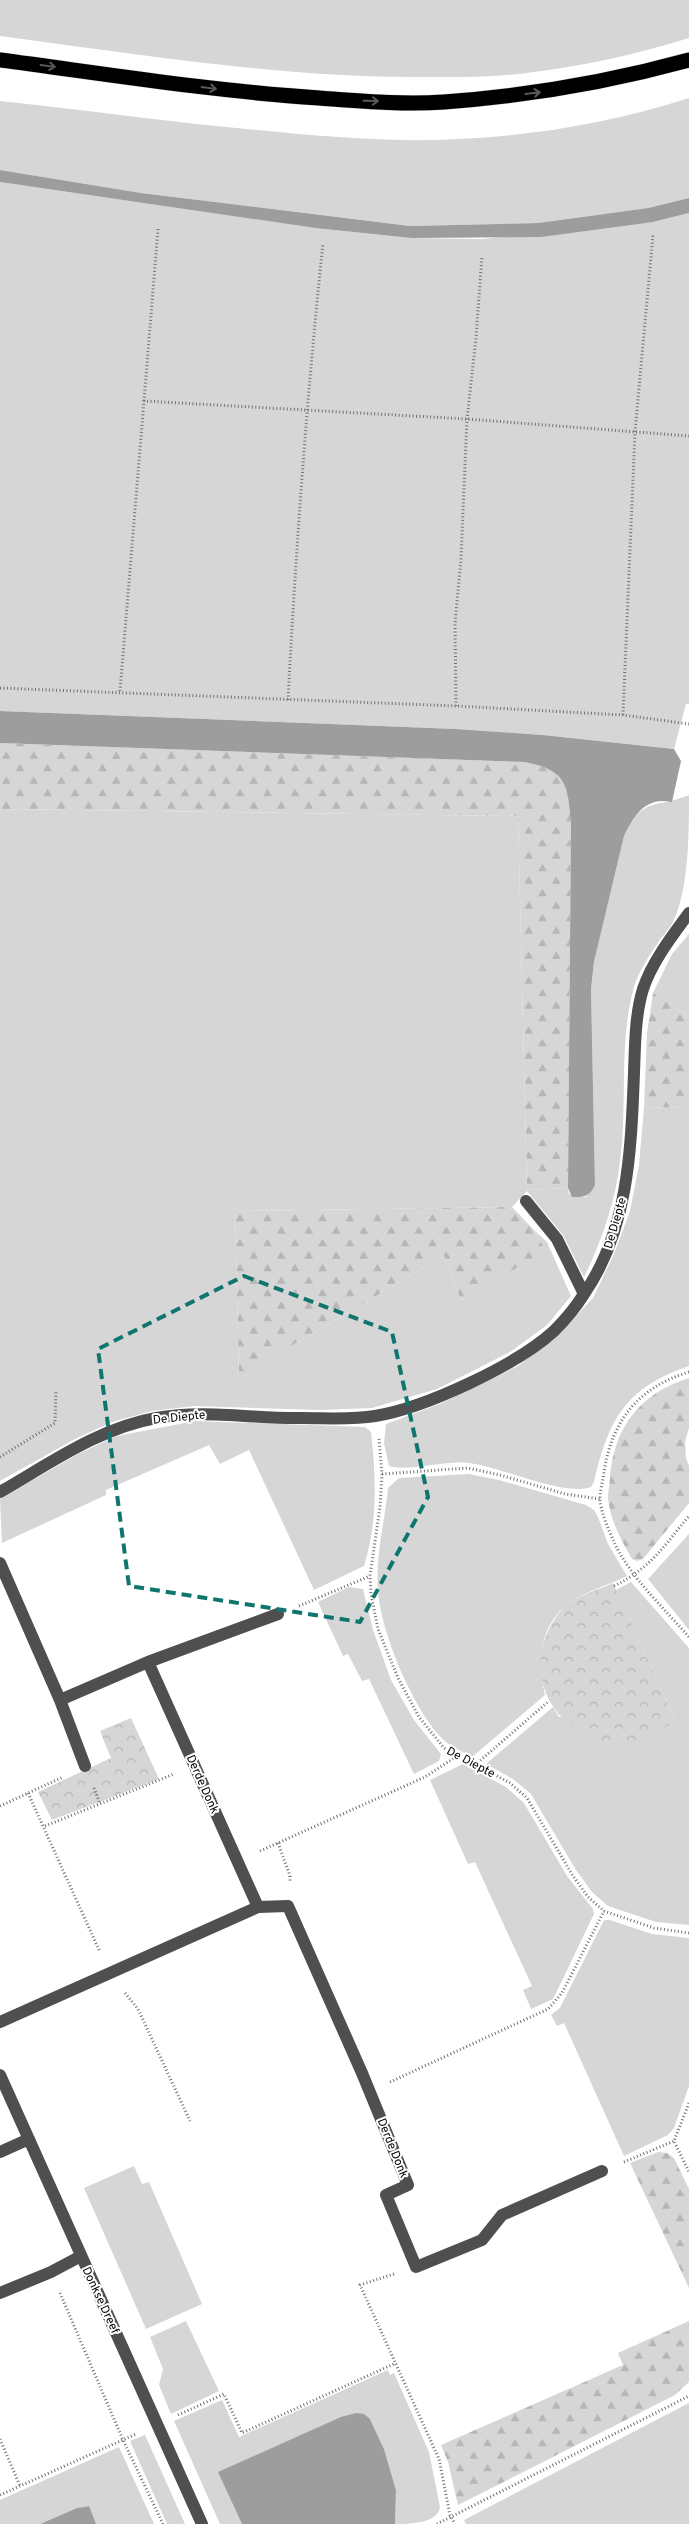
<svg xmlns="http://www.w3.org/2000/svg" width="689" height="2524" font-family="Overpass,sans-serif">
	<defs>
		<pattern id="forest-firs" width="22" height="20" patternUnits="userSpaceOnUse" patternTransform="scale(1.25)"><rect width="22" height="20" fill="#d6d6d6"/><path d="M5 1l3.5 6h-7zM16 11l3.5 6h-7z" fill="#b6b6b6"/></pattern>
		<pattern id="park-crowns" width="20" height="18" patternUnits="userSpaceOnUse" patternTransform="scale(1.25)"><rect width="20" height="18" fill="#d6d6d6"/><path d="M2 6a3 3 0 1 1 6 0M12 15a3 3 0 1 1 6 0" fill="none" stroke="#b6b6b6"/></pattern>
	</defs>
	<rect width="100%" height="100%" fill="#fff"/>
	<path fill="#d6d6d6" d="M 0,0 L 689,0 L 689,38 C 638,54 587,65 534,72 C 494,78 450,77 410,77 C 272,76 136,54 0,36 Z
		M 689,98 L 689,198 L 648,208 L 538,223 L 410,226 L 141,193 L 0,170 L 0,101 C 93,111 185,124 278,132 C 331,137 383,141 436,140 C 522,138 608,124 689,98 Z
		M 0,182 L 315,228 L 411,238 L 482,239 L 653,222 L 689,213 L 689,704 L 686,704 L 674,749 L 543,735 L 456,729 L 0,711 Z
		M 689,795 C 689,831 689,890 673,922 C 669,930 662,936 657,944 C 649,956 638,973 634,987 C 618,1044 628,1104 620,1162 C 615,1202 602,1241 584,1277 L 563,1235 L 527,1191 L 512,1207 L 235,1211 L 239,1381 L 264,1362 L 444,1256 L 461,1300 L 545,1250 L 534,1230 L 547,1242 L 571,1296 L 547,1325 L 510,1352 L 437,1389 L 372,1408 L 320,1410 L 194,1406 L 152,1411 L 112,1422 L 75,1439 L 0,1481 L 0,809 L 518,816 L 527,1190 L 568,1188 L 569,1194 L 586,1197 L 595,1185 L 591,989 L 594,962 L 624,836 C 643,796 654,809 689,795 Z
		M 689,934 L 689,1016 L 653,993 L 672,954 Z
		M 644,1107 L 689,1108 L 689,1366 C 625,1388 609,1419 594,1482 L 591,1487 C 564,1497 502,1467 469,1463 C 445,1460 408,1472 389,1466 L 384,1443 L 386,1424 L 442,1403 L 518,1366 L 557,1336 L 593,1298 L 614,1254 L 630,1211 L 639,1165 Z
		M 195,1421 L 365,1427 L 371,1432 C 376,1477 378,1521 364,1566 L 314,1590 L 249,1450 L 220,1464 L 209,1445 L 106,1490 L 106,1495 L 2,1543 L 0,1499 L 80,1453 L 117,1436 Z
		M 469,1474 L 499,1480 L 586,1505 L 594,1510 L 598,1517 L 608,1544 L 627,1576 C 609,1585 587,1591 571,1602 C 539,1624 537,1661 545,1695 L 472,1757 C 464,1752 453,1748 446,1742 C 415,1715 380,1631 378,1590 C 375,1557 385,1521 388,1488 L 399,1478 Z
		M 689,1534 L 689,1630 L 648,1579 Z
		M 631,1582 L 689,1648 L 689,1925 L 656,1922 L 608,1906 L 592,1892 L 576,1870 L 531,1794 L 513,1779 L 486,1764 L 553,1707 L 559,1717 L 676,1722 L 616,1590 Z
		M 349,1587 L 363,1589 L 373,1630 L 391,1680 L 414,1720 L 441,1754 L 439,1761 L 414,1774 L 369,1679 L 362,1681 L 348,1654 L 343,1656 L 318,1602 Z
		M 463,1764 L 506,1787 L 524,1803 L 567,1876 L 593,1909 L 594,1914 L 558,1989 L 553,1999 L 531,2009 L 523,1990 L 532,1986 L 475,1862 L 468,1864 L 430,1780 Z
		M 604,1920 L 610,1920 L 652,1934 L 689,1938 L 689,2086 L 674,2128 L 668,2135 L 624,2156 L 564,2023 L 557,2026 L 551,2015 L 560,2008 Z
		M 134,2166 L 142,2184 L 149,2182 L 202,2304 L 146,2329 L 84,2188 Z
		M 186,2321 L 219,2391 L 171,2414 L 159,2385 L 163,2369 L 150,2337 Z
		M 388,2370 L 390,2375 L 394,2373 L 429,2452 L 440,2507 C 438,2524 408,2524 395,2524 L 396,2490 L 384,2449 L 370,2419 L 219,2472 L 242,2524 L 220,2524 L 174,2421 L 222,2400 L 239,2437 Z
		M 689,2403 L 689,2524 L 466,2524 L 464,2520 Z
		M 145,2435 L 185,2524 L 167,2524 L 130,2441 Z
		M 119,2447 L 154,2524 L 96,2524 L 88,2506 L 77,2508 L 40,2524 L 0,2524 L 0,2500 Z"/>
	<path fill="url(#forest-firs)" d="M 0,743 L 524,762 C 567,770 568,785 571,824 L 568,1188 L 527,1190 L 518,816 L 0,809 Z
		M 653,993 L 689,1016 L 689,1108 L 644,1107 L 647,1033 Z
		M 512,1207 L 534,1230 L 546,1251 L 461,1300 L 444,1256 L 264,1362 L 239,1381 L 235,1211 Z
		M 689,1378 L 689,1428 L 685,1442 L 686,1458 L 689,1466 L 689,1503 L 643,1559 L 637,1561 L 632,1559 C 621,1540 610,1520 608,1498 C 608,1491 610,1483 610,1475 C 615,1426 641,1393 689,1378 Z
		M 658,2152 L 667,2153 L 674,2158 L 689,2189 L 689,2288 L 630,2163 Z
		M 689,2321 L 689,2382 L 675,2395 L 458,2505 L 448,2462 L 441,2445 L 623,2365 L 618,2353 Z"/>
	<path fill="url(#park-crowns)" d="M 613,1583 L 676,1722 C 661,1728 646,1738 631,1742 C 620,1745 604,1742 594,1738 C 549,1722 528,1674 548,1631 C 553,1621 561,1608 571,1602 C 583,1594 600,1589 613,1583 Z
		M 131,1718 L 159,1779 L 52,1820 L 38,1792 L 111,1758 L 100,1731 Z"/>
	<path fill="#9d9d9d" d="M 0,170 L 141,193 L 410,226 L 538,223 L 648,208 L 689,198 L 689,213 L 653,222 L 541,237 L 411,238 L 315,228 L 0,182 Z
		M 0,711 L 456,729 L 543,735 L 674,749 L 681,761 L 672,802 C 646,796 634,815 624,836 L 594,962 L 591,989 L 595,1185 C 589,1197 585,1197 572,1197 L 568,1188 L 571,824 C 568,785 567,770 524,762 L 0,743 Z
		M 356,2413 L 364,2414 L 370,2419 L 384,2449 L 396,2490 L 395,2524 L 242,2524 L 218,2472 L 341,2417 Z
		M 89,2506 L 96,2524 L 40,2524 L 77,2508 Z"/>
	<g fill="none" stroke-linecap="round" stroke-linejoin="round">
		<defs>
			<path id="highway" d="M 0,60 C 106,74 212,91 319,98 C 360,101 403,105 444,102 C 526,96 609,82 689,60"/>
		</defs>
		<use href="#highway" stroke="#dbdbdb" stroke-width="16"/>
		<path stroke="#717171" stroke-width="3" stroke-dasharray="1 2.5" stroke-linecap="butt" d="M 144,401 L 158,229
			M 0,688 L 456,706 L 623,715 L 689,724
			M 120,691 L 144,401 L 467,419 L 689,436
			M 288,700 C 296,547 307,395 323,243
			M 456,706 L 455,624 L 461,558 L 467,419 L 476,338 L 482,256
			M 623,715 L 635,432 L 653,235
			M 689,1372 C 639,1387 612,1420 604,1472 C 603,1481 600,1490 600,1498 C 600,1511 609,1530 614,1542 C 630,1577 664,1608 689,1637
			M 379,1439 L 382,1474 L 380,1507 L 370,1576 L 371,1594 L 378,1629 L 398,1678 L 419,1717 L 444,1748 L 510,1783 L 527,1798 L 573,1876 L 588,1897 L 604,1911 L 654,1928 L 689,1933
			M 0,1457 L 55,1423 L 56,1390
			M 382,1474 L 468,1468 L 500,1475 L 565,1494 L 600,1499
			M 614,1586 C 651,1568 664,1546 689,1516
			M 299,1606 L 370,1576
			M 475,1765 L 549,1701
			M 94,1788 L 100,1804
			M 28,1793 L 100,1952
			M 0,1806 L 63,1777
			M 45,1826 L 174,1774
			M 278,1843 L 290,1876 L 290,1883
			M 260,1851 L 425,1777 L 457,1756
			M 125,1993 L 138,2009 L 190,2121
			M 390,2082 L 548,2009 L 562,1993 L 604,1911
			M 689,2103 L 674,2141 L 689,2172
			M 624,2162 L 674,2141
			M 394,2274 L 360,2285 L 439,2459 L 450,2515 L 455,2524
			M 60,2293 L 123,2440 L 163,2524
			M 178,2415 L 224,2394 L 242,2433 L 396,2363
			M 0,2439 L 20,2486
			M 0,2495 L 136,2434
			M 437,2524 L 689,2396"/>
		<path stroke="#4f4f4f" stroke-width="12" d="M 526,1201 L 557,1239 L 584,1294
			M 0,1492 C 49,1464 99,1428 156,1418 C 205,1409 253,1419 302,1418 C 325,1418 352,1420 375,1416 C 425,1408 517,1365 554,1331 C 564,1321 576,1307 584,1294 C 629,1229 631,1149 634,1073 C 635,1046 635,1015 643,989 C 652,962 672,936 689,913
			M 0,1563 L 60,1700 L 85,1766
			M 148,1662 L 258,1907 L 288,1906 L 362,2073 L 408,2185 L 386,2195 L 416,2267 L 482,2240 L 502,2215 L 602,2171
			M 60,1700 L 148,1662 L 278,1614
			M 0,2022 L 258,1907
			M 0,2075 L 202,2524
			M 0,2152 L 29,2139
			M 0,2293 L 51,2272 L 81,2256"/>
		<use href="#highway" stroke="#000" stroke-width="15"/>
	</g>
	<defs><path id="oneway-shaft" d="M-6 0H5M1.5-3L5.5 0L1.5 3" fill="none" stroke-width="1.6" stroke-linecap="round" stroke-linejoin="round" transform="scale(1.25)"/></defs>
	<g stroke="#595959">
		<use href="#oneway-shaft" transform="translate(48 66) rotate(8)"/>
		<use href="#oneway-shaft" transform="translate(209 88) rotate(8)"/>
		<use href="#oneway-shaft" transform="translate(533 93) rotate(-7)"/>
		<use href="#oneway-shaft" transform="translate(371 101) rotate(1)"/>
	</g>
	<path fill="none" stroke="#0f766e" stroke-width="4" stroke-dasharray="10 6" stroke-linejoin="round" d="M 244,1276 L 392,1332 L 428,1497 L 360,1622 L 129,1586 L 98,1349 Z"/>
	<g text-anchor="middle" stroke-width="4" stroke-linejoin="round" paint-order="stroke">
		<g font-size="12" fill="#000" stroke="#fff">
			<text transform="translate(615 1223) rotate(-74)" y="4">De Diepte</text>
			<text transform="translate(179 1417) rotate(-6)" y="4">De Diepte</text>
			<text transform="translate(471 1762) rotate(28)" y="4">De Diepte</text>
			<text transform="translate(203 1784) rotate(66)" y="4">Derde Donk</text>
			<text transform="translate(393 2148) rotate(68)" y="4">Derde Donk</text>
			<text transform="translate(101 2300) rotate(65)" y="4">Donkse Dreef</text>
		</g>
	</g>
</svg>
